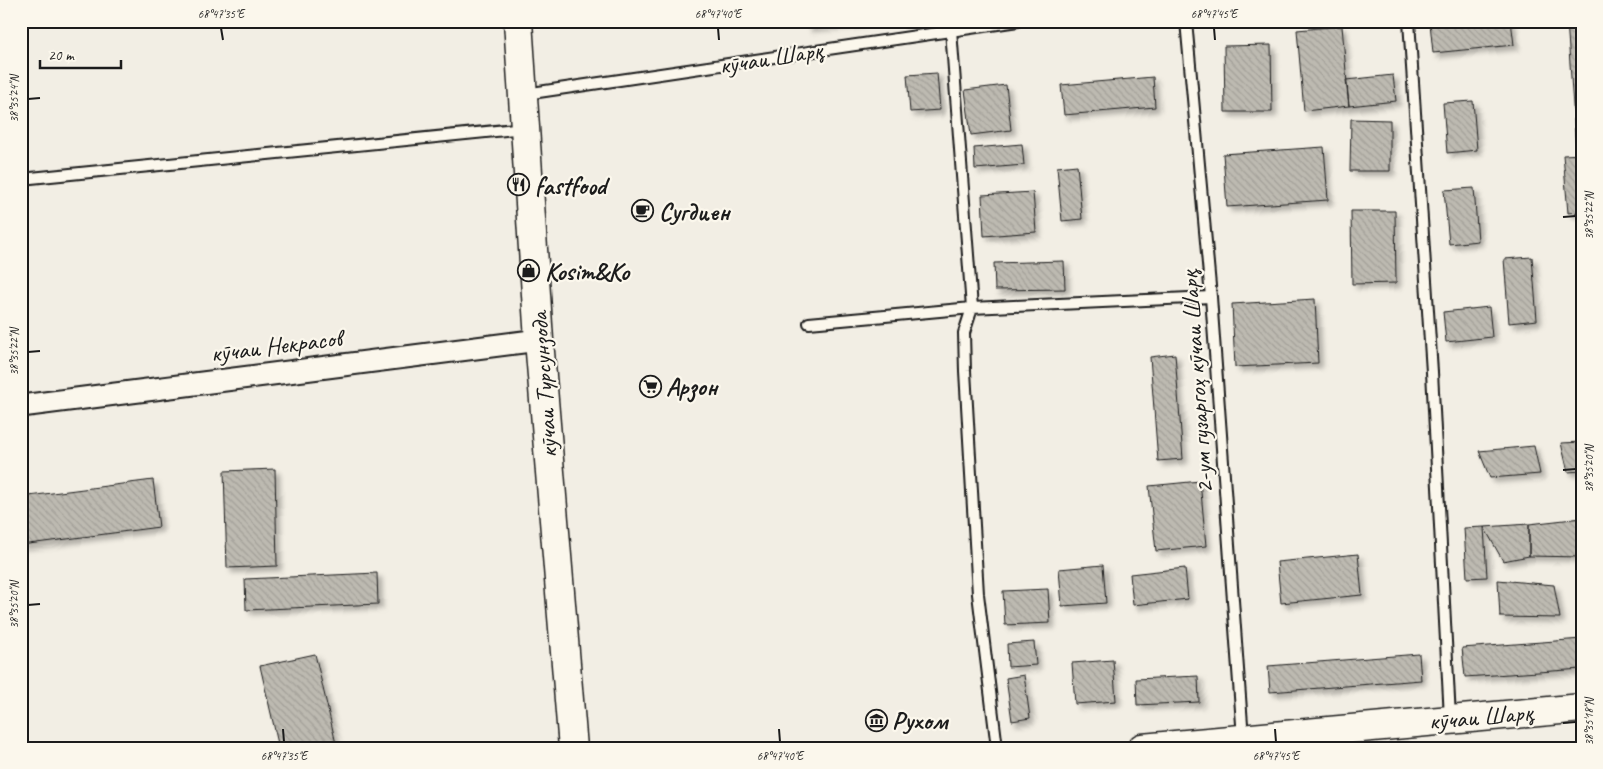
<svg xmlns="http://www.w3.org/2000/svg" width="1603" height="769" font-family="Caveat,sans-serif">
	<defs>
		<pattern id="building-back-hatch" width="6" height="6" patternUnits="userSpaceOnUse" patternTransform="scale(1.25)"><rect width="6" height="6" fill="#bdbab1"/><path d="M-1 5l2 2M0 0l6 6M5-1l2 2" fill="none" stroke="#a29f98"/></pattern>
		<filter id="shadow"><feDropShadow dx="4.5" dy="4.5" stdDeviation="2.5" flood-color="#0004"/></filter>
	</defs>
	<rect width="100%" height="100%" fill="#f2eee4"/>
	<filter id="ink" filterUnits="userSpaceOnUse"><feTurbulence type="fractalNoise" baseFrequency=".02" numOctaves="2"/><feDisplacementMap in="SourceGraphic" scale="10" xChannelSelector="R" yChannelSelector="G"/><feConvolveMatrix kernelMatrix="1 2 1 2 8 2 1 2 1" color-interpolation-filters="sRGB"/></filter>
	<g filter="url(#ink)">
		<path fill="url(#building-back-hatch)" stroke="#1c1c1c" filter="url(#shadow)" d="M 807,21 L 861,21 L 861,22 L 807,27 Z
			M 1444,21 L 1511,21 L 1514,45 L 1433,53 L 1430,23 Z
			M 1567,21 L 1582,21 L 1582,149 L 1576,149 Z
			M 1342,26 L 1349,106 L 1304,111 L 1297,30 Z
			M 1271,45 L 1272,112 L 1225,112 L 1224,46 Z
			M 937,73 L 940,110 L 910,112 L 907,75 Z
			M 1393,75 L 1396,101 L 1349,106 L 1346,80 Z
			M 1153,77 L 1155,107 L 1064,115 L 1061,85 Z
			M 1006,85 L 1011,130 L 971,135 L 965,90 Z
			M 1473,101 L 1477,150 L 1447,153 L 1443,103 Z
			M 1351,119 L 1390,120 L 1390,171 L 1350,171 Z
			M 1022,144 L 1024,165 L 975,169 L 974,148 Z
			M 1324,147 L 1328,200 L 1227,207 L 1223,154 Z
			M 1582,154 L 1582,212 L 1568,213 L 1563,155 Z
			M 1077,165 L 1082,219 L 1062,221 L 1057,167 Z
			M 1474,188 L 1478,241 L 1449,244 L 1444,190 Z
			M 1033,192 L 1036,232 L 984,236 L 982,195 Z
			M 1351,211 L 1395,211 L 1396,283 L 1352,284 Z
			M 1532,257 L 1537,320 L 1509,323 L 1504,259 Z
			M 1064,261 L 1065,289 L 995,290 L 994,263 Z
			M 1315,299 L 1318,363 L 1235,367 L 1232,304 Z
			M 1489,307 L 1492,337 L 1446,342 L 1443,312 Z
			M 1175,354 L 1183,459 L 1158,461 L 1150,357 Z
			M 1582,442 L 1582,471 L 1568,472 L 1561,443 Z
			M 1534,446 L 1540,474 L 1490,478 L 1479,451 Z
			M 275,469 L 277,566 L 227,568 L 224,471 Z
			M 153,480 L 159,527 L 21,545 L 21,497 Z
			M 1200,481 L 1206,546 L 1156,551 L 1149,486 Z
			M 1582,518 L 1582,557 L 1529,556 L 1529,524 Z
			M 1529,524 L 1529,556 L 1503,561 L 1484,527 Z
			M 1484,527 L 1487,577 L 1467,578 L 1464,528 Z
			M 1358,554 L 1362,595 L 1281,603 L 1277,562 Z
			M 1103,565 L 1106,603 L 1062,606 L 1059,569 Z
			M 1185,568 L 1188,599 L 1133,605 L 1130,574 Z
			M 377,573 L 378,604 L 246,610 L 245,579 Z
			M 1498,580 L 1554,585 L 1560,618 L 1500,617 Z
			M 1048,589 L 1050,623 L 1005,625 L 1003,591 Z
			M 1582,639 L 1582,669 L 1465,677 L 1462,648 Z
			M 1034,642 L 1036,665 L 1008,667 L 1007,644 Z
			M 315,654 L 337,748 L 279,748 L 260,666 Z
			M 1419,654 L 1421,680 L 1270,692 L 1268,666 Z
			M 1113,660 L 1116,701 L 1075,704 L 1072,663 Z
			M 1024,675 L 1030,718 L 1012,721 L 1006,678 Z
			M 1198,676 L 1199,702 L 1137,705 L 1136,679 Z"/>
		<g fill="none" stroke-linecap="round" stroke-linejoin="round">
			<defs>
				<path id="lane" d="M 1186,21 L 1211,297 L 1243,738
					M 1409,21 L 1432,372 L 1450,718
					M 525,94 L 1018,21
					M 21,179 L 525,128
					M 809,323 L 972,308 L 951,30
					M 997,748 L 978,594 L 965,371 L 964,333 L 972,308 L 1211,297"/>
				<path id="street" d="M 21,406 L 539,340"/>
				<path id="secondary" d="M 518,21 L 539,340 L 573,748
					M 1142,748 L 1582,708"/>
			</defs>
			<use href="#lane" stroke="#1c1c1c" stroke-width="14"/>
			<use href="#street" stroke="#1c1c1c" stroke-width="25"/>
			<use href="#secondary" stroke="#1c1c1c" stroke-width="31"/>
			<use href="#lane" stroke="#fbf7ec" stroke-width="10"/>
			<use href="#street" stroke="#fbf7ec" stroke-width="21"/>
			<use href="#secondary" stroke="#fbf7ec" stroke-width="28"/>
		</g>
	</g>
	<path fill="none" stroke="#1c1c1c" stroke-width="2" d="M 221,28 L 223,40M 718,28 L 719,40M 1214,28 L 1215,40M 28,99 L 40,98M 1563,217 L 1576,216M 28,352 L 40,351M 1563,470 L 1576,469M 28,605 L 40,604M 1563,723 L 1576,722M 283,729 L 284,742M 779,729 L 780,742M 1275,729 L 1276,742"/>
	<defs>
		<symbol id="restaurant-ring" viewBox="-11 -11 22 22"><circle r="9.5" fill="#fbf7ec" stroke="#1c1c1c" stroke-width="1.5"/><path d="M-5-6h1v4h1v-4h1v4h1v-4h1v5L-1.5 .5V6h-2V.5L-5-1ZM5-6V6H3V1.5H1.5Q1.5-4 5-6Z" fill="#1c1c1c"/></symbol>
		<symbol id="cafe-ring" viewBox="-11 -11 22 22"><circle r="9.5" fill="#fbf7ec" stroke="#1c1c1c" stroke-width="1.5"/><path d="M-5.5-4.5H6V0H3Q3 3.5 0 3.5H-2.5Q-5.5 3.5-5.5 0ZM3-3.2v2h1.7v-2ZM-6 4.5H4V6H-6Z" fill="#1c1c1c"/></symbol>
		<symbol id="shop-ring" viewBox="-11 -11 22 22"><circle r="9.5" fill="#fbf7ec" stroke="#1c1c1c" stroke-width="1.5"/><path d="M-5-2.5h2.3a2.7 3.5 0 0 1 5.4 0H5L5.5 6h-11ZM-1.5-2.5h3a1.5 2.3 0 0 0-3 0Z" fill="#1c1c1c"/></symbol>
		<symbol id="supermarket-ring" viewBox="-11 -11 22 22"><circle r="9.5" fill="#fbf7ec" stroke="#1c1c1c" stroke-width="1.5"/><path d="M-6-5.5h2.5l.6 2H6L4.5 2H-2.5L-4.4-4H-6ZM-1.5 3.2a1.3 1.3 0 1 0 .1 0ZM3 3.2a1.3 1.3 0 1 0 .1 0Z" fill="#1c1c1c"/></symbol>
		<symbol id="museum-ring" viewBox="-11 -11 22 22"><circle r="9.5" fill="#fbf7ec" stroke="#1c1c1c" stroke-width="1.5"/><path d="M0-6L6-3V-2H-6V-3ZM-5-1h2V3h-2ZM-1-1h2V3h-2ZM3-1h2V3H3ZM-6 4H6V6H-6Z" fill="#1c1c1c"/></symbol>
	</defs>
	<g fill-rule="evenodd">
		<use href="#restaurant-ring" x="506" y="172" width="25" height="25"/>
		<use href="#cafe-ring" x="630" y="198" width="25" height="25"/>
		<use href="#shop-ring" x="516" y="258" width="25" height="25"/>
		<use href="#supermarket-ring" x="638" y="374" width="25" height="25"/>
		<use href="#museum-ring" x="864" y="708" width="25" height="25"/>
	</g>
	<g text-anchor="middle" stroke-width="4.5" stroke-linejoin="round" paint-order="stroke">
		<g font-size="25" fill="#1c1c1c" stroke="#fbf7ec">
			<text transform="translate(771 57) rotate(-9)" y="9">кӯчаи Шарқ</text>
			<text transform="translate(276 345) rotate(-7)" y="9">кӯчаи Некрасов</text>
			<text transform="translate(1196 382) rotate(-94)" y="9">2-ум гузаргоҳ кӯчаи Шарқ</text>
			<text transform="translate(543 385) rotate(-94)" y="9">кӯчаи Турсунзода</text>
			<text transform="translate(1481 716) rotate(-5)" y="9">кӯчаи Шарқ</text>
		</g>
		<g font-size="25" font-weight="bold" fill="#1c1c1c" stroke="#fbf7ec" text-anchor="start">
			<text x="535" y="194">fastfood</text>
			<text x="659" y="220">Сугдиен</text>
			<text x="545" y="280">Kosim&amp;Ko</text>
			<text x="666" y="395">Арзон</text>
			<text x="892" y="729">Рухом</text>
		</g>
	</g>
	<rect width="1603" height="769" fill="none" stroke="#fbf7ec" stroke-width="55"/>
	<path d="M40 60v8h81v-8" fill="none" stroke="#1c1c1c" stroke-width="2.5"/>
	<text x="48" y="60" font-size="15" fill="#1c1c1c" stroke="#fbf7ec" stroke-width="4" paint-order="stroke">20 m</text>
	<rect x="28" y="28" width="1548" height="714" fill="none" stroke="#1c1c1c" stroke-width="2"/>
	<g font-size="12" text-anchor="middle" fill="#1c1c1c">
		<text x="221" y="18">68°47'35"E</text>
		<text x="718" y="18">68°47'40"E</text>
		<text x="1214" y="18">68°47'45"E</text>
		<text transform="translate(14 99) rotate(-90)" y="4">38°35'24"N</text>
		<text transform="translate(1589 216) rotate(-90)" y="4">38°35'22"N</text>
		<text transform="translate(14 352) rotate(-90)" y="4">38°35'22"N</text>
		<text transform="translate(1589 469) rotate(-90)" y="4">38°35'20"N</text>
		<text transform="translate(14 605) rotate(-90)" y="4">38°35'20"N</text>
		<text transform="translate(1589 722) rotate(-90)" y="4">38°35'18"N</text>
		<text x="284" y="760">68°47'35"E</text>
		<text x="780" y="760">68°47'40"E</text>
		<text x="1276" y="760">68°47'45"E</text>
	</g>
</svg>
